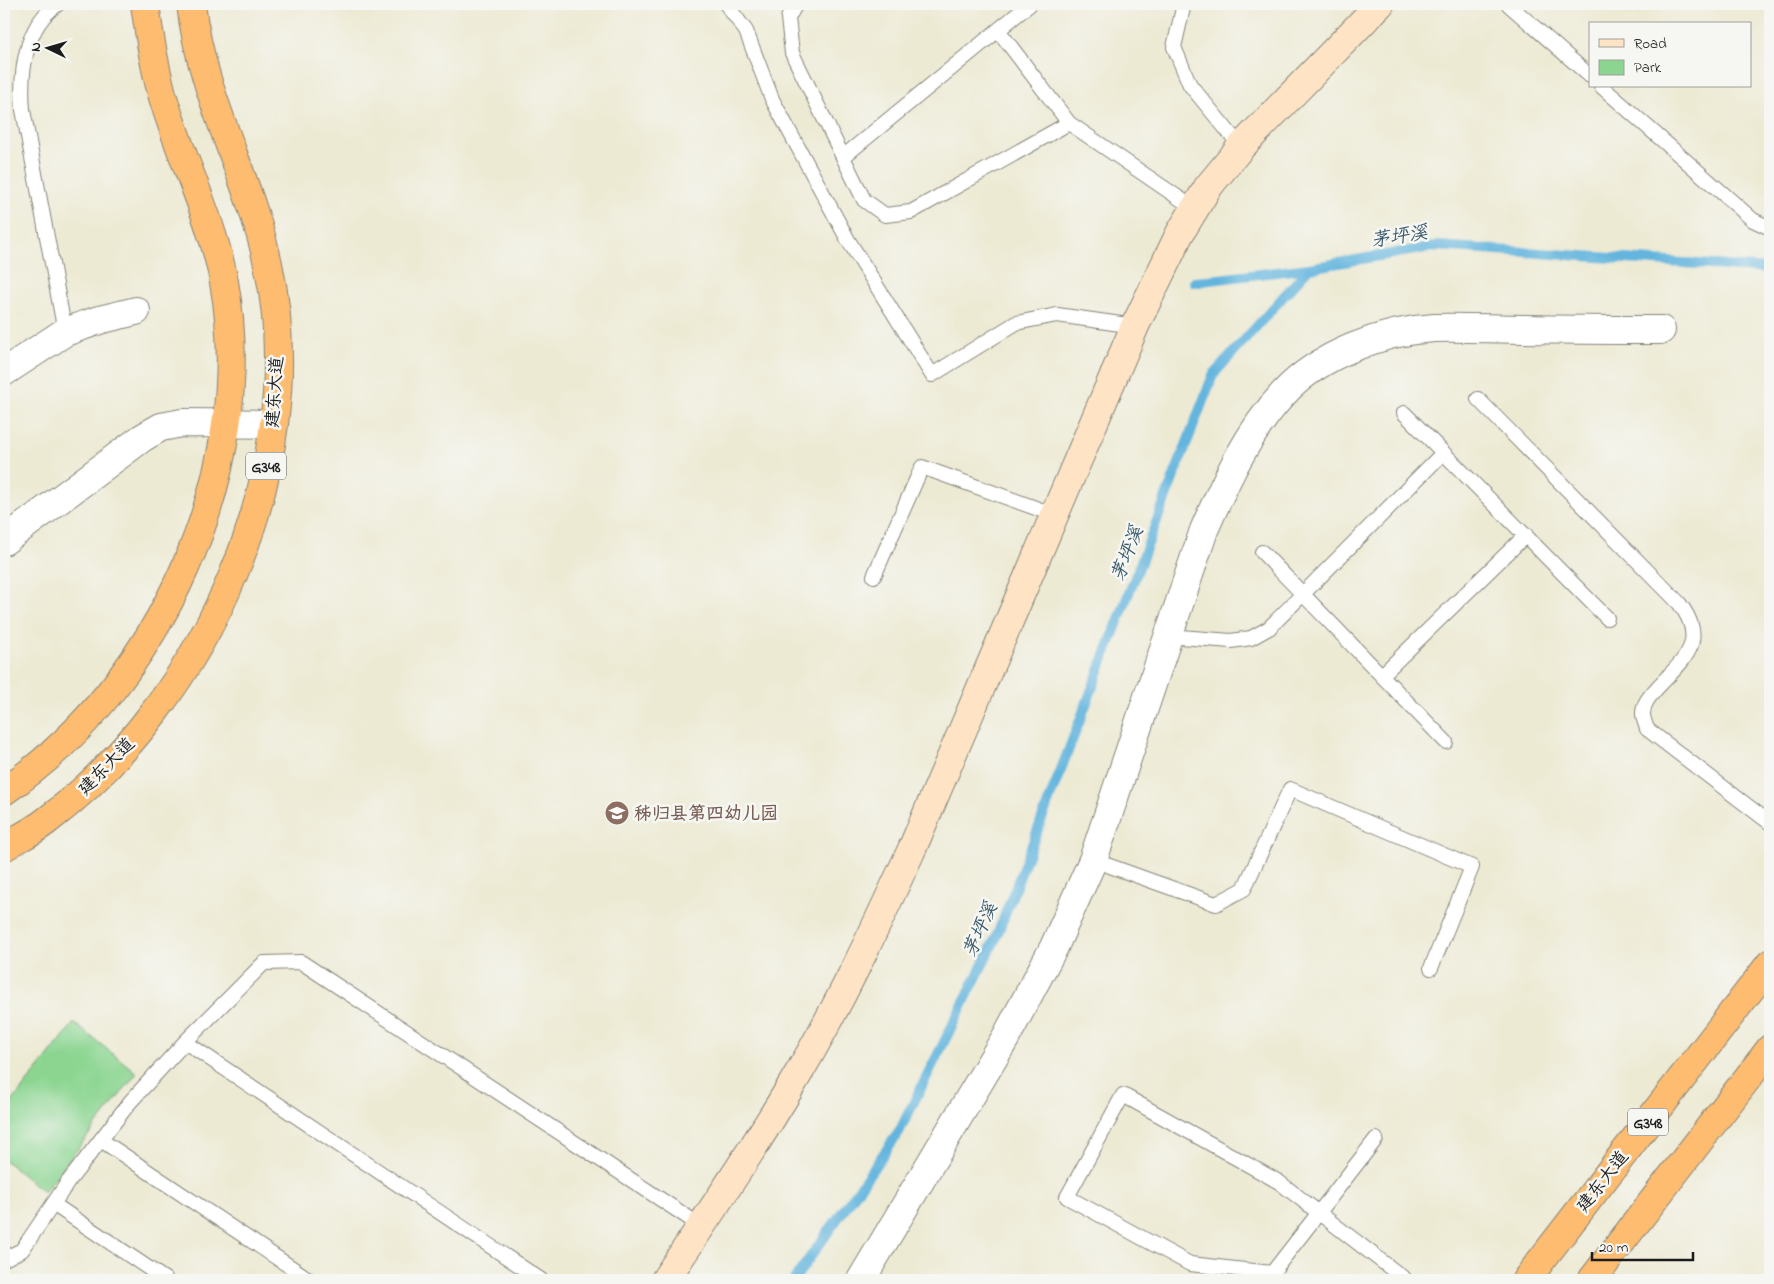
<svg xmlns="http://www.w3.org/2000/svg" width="1774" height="1284" font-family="'Indie Flower','LXGW WenKai TC',sans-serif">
	<rect width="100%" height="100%" fill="#f6f6f2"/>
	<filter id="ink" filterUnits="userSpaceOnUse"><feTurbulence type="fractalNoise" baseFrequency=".02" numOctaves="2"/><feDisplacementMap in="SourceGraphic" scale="10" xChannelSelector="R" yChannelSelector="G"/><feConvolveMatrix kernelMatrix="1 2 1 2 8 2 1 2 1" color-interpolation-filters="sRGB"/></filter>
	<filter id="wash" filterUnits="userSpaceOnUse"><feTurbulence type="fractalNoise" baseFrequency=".0096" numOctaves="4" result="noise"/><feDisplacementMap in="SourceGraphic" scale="20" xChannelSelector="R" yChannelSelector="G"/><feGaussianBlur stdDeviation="1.12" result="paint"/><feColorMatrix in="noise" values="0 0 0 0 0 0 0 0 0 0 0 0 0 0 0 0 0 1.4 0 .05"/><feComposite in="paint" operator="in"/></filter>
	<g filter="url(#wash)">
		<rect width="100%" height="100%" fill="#edead4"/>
		<path fill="#8bd591" stroke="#547856" d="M 74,1023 L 137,1073 L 44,1192 L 4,1160 L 4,1112 Z"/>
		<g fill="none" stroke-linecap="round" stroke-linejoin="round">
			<path stroke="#63b5de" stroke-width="10" d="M 1194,282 L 1309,268
				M 794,1280 L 899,1132 L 996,938 L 1213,375 L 1309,268 L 1438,246 L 1770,269"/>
		</g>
	</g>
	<g filter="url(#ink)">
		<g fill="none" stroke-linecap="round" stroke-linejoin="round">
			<defs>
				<path id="service" d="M 58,4 C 24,26 20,74 23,110 L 65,332
					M 726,4 L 746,31 L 772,99 L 848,240 L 932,375 L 1016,323 L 1057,315 L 1135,326
					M 796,4 L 788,18 L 792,53 L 864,200 L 885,215 L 911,212 L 1069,123 L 1195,209
					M 1184,4 L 1174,47 L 1190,85 L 1241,147
					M 1508,4 L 1590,76
					M 998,30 L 1069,123
					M 1601,86 L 1753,220 L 1770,228
					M 843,157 L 1030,4
					M 1478,399 L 1679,603 C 1709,642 1684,659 1657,688 C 1650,696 1643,703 1643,714 C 1643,719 1646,725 1647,729 L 1770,823
					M 1404,413 L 1607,618
					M 1262,552 L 1446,742
					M 874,576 L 922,467 L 1055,515
					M 1168,636 L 1231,641 L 1251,638 L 1269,628 L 1443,453
					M 1382,675 L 1526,535
					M 1093,860 L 1216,904 L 1244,889 L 1290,789 L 1472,867 L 1431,968
					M 185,1042 L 541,1280
					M 1376,1139 L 1272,1273 L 1190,1264 L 1067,1197 L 1123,1095 L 1279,1182 L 1406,1280
					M 101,1140 L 310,1280
					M 53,1204 L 166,1280
					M 4,1259 L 22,1250 L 68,1182 L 130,1102 L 185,1042 L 264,963 L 301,962 L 701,1226"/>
				<path id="minor" d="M 4,372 L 65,332 L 99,320 L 136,311
					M 4,541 L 142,438 L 161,427 L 182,423 L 274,424
					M 861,1280 L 1006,1037 L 1054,947 L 1093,860 L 1204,530 C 1225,482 1247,433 1284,393 C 1319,355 1382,331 1434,328 C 1464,327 1495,329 1525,329 C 1570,330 1616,330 1661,330"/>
				<path id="secondary" d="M 665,1280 C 708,1216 752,1152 791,1086 C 837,1010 875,929 912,849 L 1135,326 L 1180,233 L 1208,187 L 1241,147 L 1380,4"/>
				<path id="trunk" d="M 4,791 C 160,686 258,469 224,282 C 212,217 180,157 162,94 C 154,64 149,34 145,4
					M 4,847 C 17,839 32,832 45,822 C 207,700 312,467 268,264 C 249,176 201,95 191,4
					M 1526,1280 L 1770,964
					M 1592,1280 L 1770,1049"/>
			</defs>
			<use href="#service" stroke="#848378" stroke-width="16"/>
			<use href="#minor" stroke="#848378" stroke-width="30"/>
			<use href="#secondary" stroke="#848378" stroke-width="30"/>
			<use href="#trunk" stroke="#848378" stroke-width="30"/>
			<use href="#service" stroke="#fff" stroke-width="14"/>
			<use href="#minor" stroke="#fff" stroke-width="28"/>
			<use href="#secondary" stroke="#fee4c5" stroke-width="28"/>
			<use href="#trunk" stroke="#fdbc6f" stroke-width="28"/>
		</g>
	</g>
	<defs>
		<symbol id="school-disc" viewBox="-11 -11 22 22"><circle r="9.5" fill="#8d6e63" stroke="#f6f6f2"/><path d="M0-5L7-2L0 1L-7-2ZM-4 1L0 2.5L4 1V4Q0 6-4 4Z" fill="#fff"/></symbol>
	</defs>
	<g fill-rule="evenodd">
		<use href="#school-disc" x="603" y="799" width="28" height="28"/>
	</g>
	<g text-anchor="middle" stroke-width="5" stroke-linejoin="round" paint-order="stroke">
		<g fill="#f6f6f2" stroke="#5d5d5c" stroke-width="1">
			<rect x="246" y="452.5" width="40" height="27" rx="4"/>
			<rect x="1628" y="1108.5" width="40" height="27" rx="4"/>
		</g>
		<g font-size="16" font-weight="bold" fill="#1c1c1c">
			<text x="266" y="472">G348</text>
			<text x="1648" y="1128">G348</text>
		</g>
		<g font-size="18" fill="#1c1c1c" stroke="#f6f6f2">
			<text transform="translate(274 392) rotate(-86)" y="6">建东大道</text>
			<text transform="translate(106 766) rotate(-46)" y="6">建东大道</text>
			<text transform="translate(1602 1181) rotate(-52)" y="6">建东大道</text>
		</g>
		<g font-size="18" font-weight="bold" fill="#785e54" stroke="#f6f6f2" text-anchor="start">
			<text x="634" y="819">秭归县第四幼儿园</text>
		</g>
		<g font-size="19" font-style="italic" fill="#38596a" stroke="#f6f6f2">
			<text transform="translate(1399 235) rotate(-9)" y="7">茅坪溪</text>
			<text transform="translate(1126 553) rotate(-69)" y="7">茅坪溪</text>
			<text transform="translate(979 929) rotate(-66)" y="7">茅坪溪</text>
		</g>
	</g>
	<rect width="1774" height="1284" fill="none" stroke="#f6f6f2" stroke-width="20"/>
	<rect x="1589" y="22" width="162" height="65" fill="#f6f6f2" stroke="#9f9f9c"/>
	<rect x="1599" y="39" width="25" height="8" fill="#fee4c5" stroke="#9f9f9c"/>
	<text x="1634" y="48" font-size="15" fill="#1c1c1c">Road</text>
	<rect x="1599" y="60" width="25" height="15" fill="#8bd591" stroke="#9f9f9c"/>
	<text x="1634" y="72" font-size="15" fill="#1c1c1c">Park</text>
	<g transform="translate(48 48) rotate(275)" stroke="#f6f6f2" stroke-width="4" paint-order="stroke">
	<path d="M0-4L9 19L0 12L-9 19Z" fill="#1c1c1c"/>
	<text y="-8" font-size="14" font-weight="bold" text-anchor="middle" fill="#1c1c1c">N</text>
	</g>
	<path d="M1592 1252v8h101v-8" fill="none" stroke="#1c1c1c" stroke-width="2.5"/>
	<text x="1599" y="1252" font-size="15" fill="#1c1c1c" stroke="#f6f6f2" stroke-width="4" paint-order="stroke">20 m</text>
</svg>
